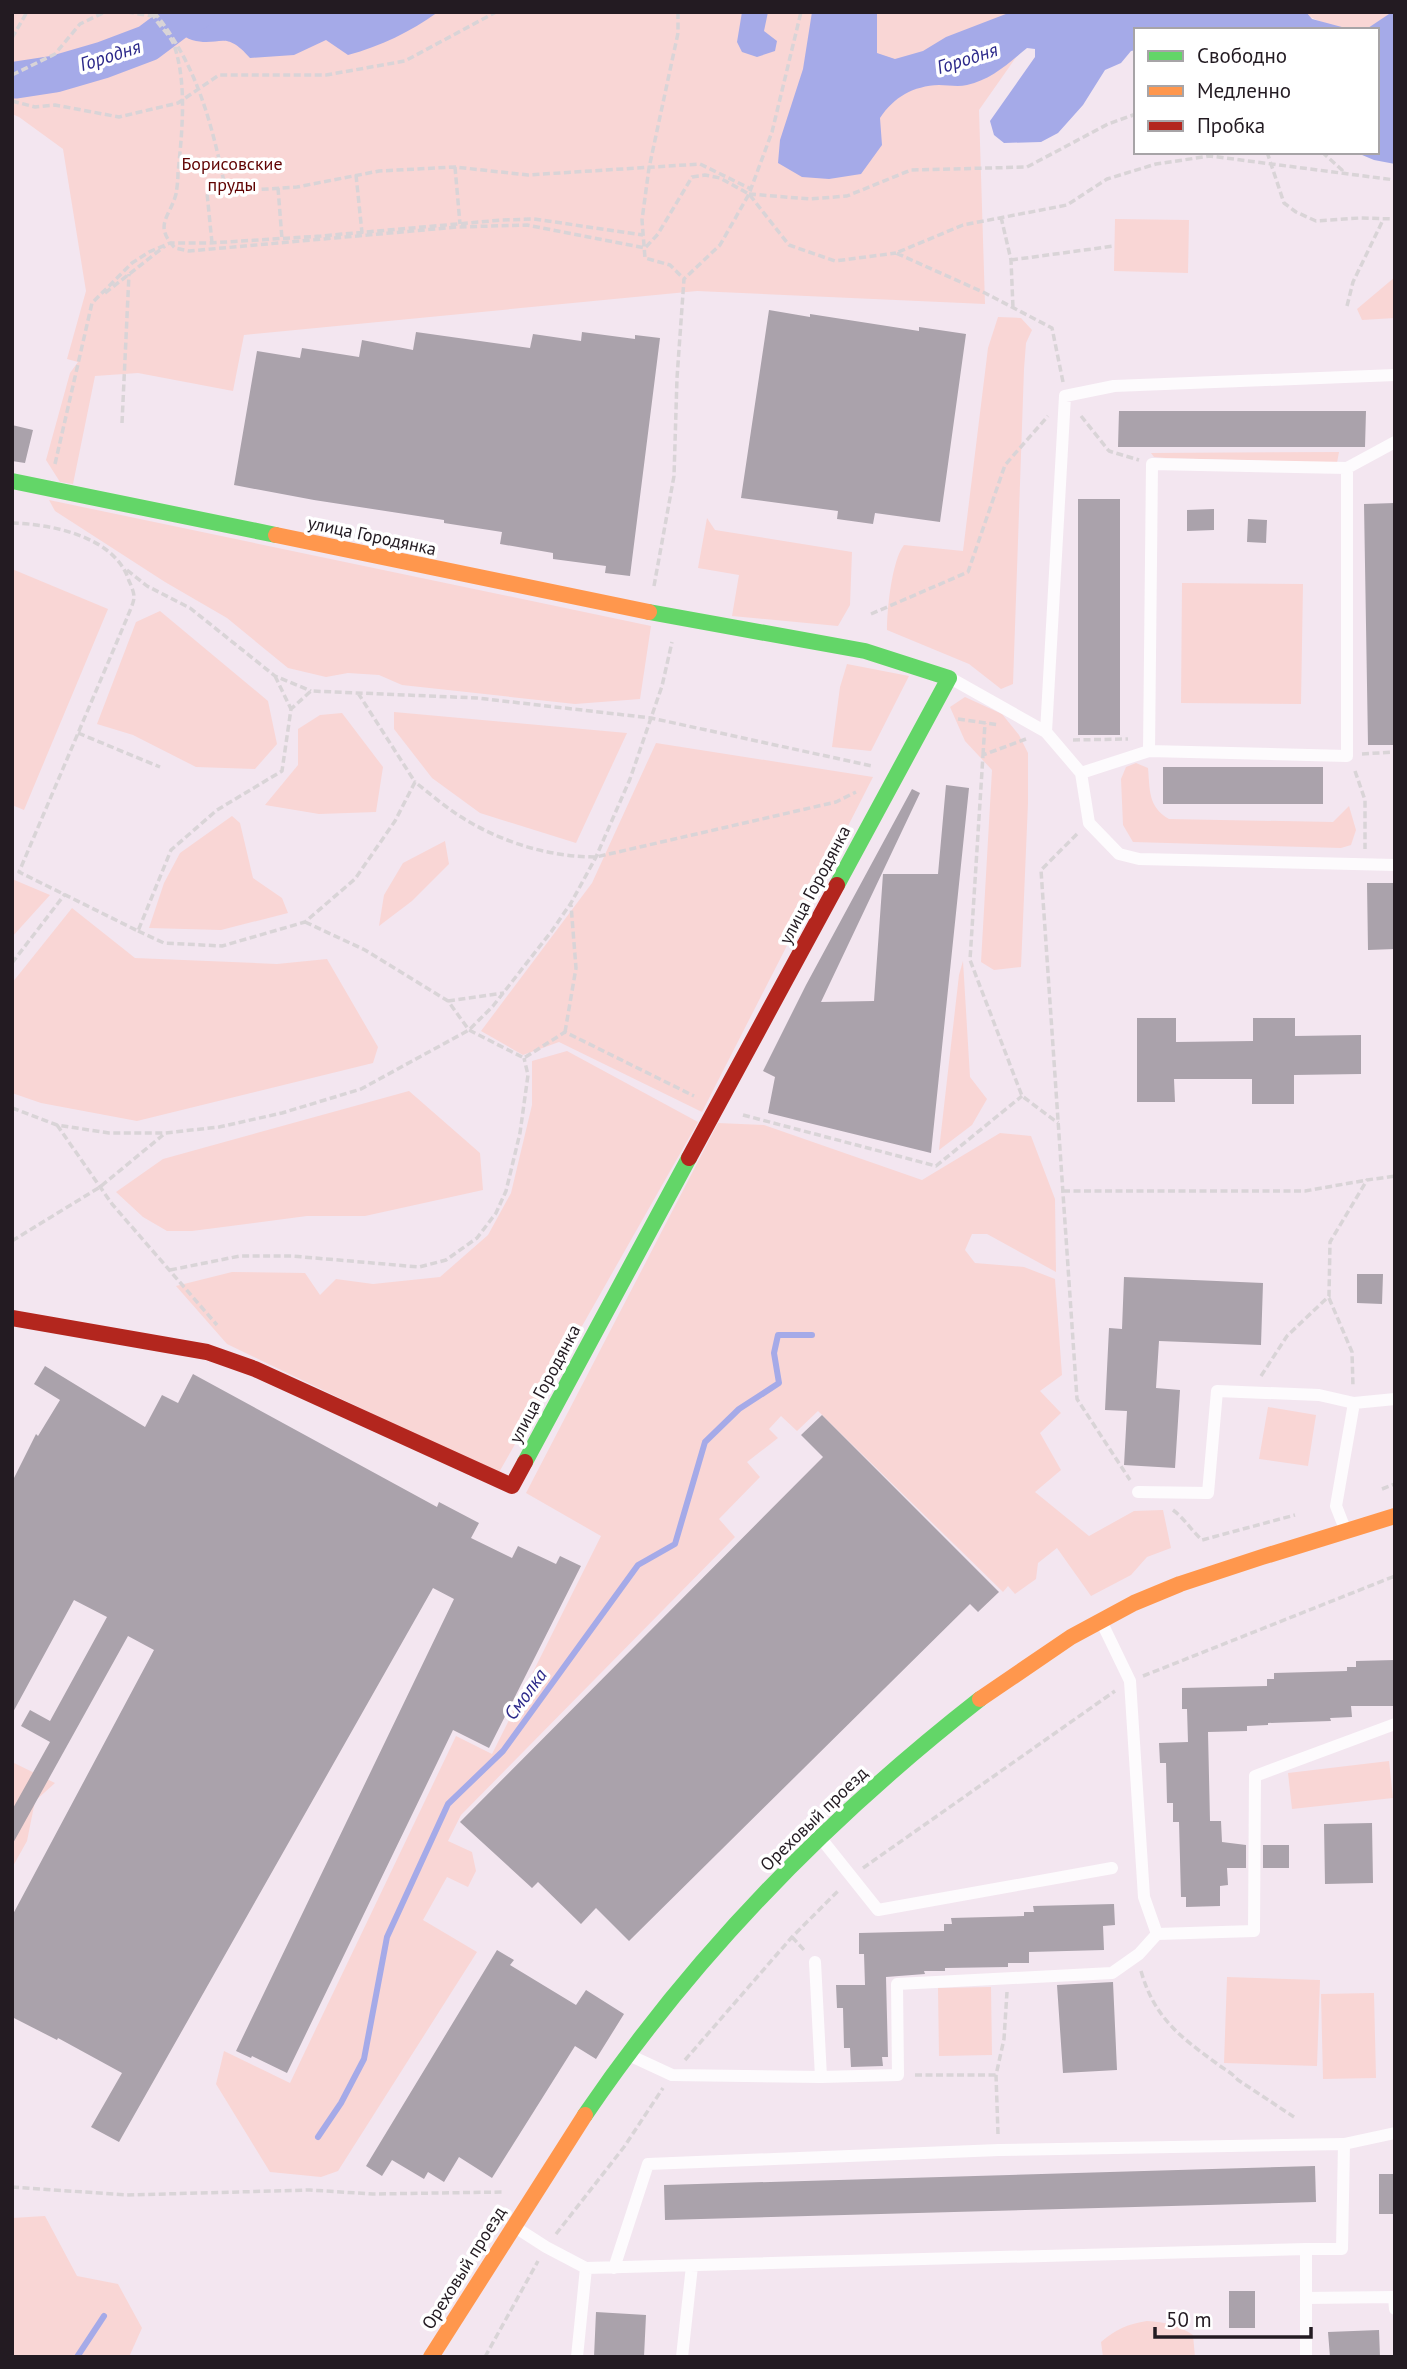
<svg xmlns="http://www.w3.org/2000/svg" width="1407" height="2369" font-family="'PT Sans',sans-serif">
	<rect width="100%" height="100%" fill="#f3e6f0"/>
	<path fill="#f9d6d5" d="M 12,12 L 1048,12 L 979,110 L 985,304 L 697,291 L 244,335 L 233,391 L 138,373 L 95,376 L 73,484 L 60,482 L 46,460 L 70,373 L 78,362 L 67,359 L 86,291 L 63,149 L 19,117 L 12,114 Z
		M 1302,12 L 1392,12 C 1384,18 1372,28 1362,30 C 1348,32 1314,21 1302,12 Z
		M 1115,219 L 1189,220 L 1188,273 L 1114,271 Z
		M 1395,277 L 1395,318 L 1362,320 L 1357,309 Z
		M 998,317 L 1021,318 L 1032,330 L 1026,343 L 1024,369 L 1013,684 L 1001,689 L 969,664 L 887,630 C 887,609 892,560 904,545 L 963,551 L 988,348 Z
		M 1339,452 L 1337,463 L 1166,458 L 1154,457 L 1151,453 Z
		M 49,500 L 651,626 L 640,699 L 575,704 L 402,685 L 379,675 L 348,673 L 326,677 L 288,668 L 227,618 L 165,582 L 55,511 Z
		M 707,518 L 715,530 L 852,552 L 850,605 L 838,626 L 732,616 L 739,575 L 698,568 Z
		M 12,569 L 108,609 L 24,810 L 12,805 Z
		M 1182,583 L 1303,584 L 1301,704 L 1181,703 Z
		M 160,611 L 268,701 L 277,744 L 255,769 L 196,767 L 133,735 L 97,724 L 136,622 Z
		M 847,664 L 909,676 L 871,751 L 832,747 L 840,687 Z
		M 965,697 L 1002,714 L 1019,735 L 1028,753 L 1028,803 L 1021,967 L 994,970 L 981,962 L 992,770 L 965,741 L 950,707 Z
		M 394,712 L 627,733 L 576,843 L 480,813 L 432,778 L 394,729 Z
		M 342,713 L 383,767 L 376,812 L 319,814 L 265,805 L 298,765 L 298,729 L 320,715 Z
		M 656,743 L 873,777 L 702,1112 L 559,1042 L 523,1055 L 481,1031 L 592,883 Z
		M 1136,763 L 1148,768 C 1150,790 1148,807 1169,819 L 1333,822 L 1349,806 L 1356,830 L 1351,845 L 1341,848 L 1133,842 L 1123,825 L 1121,779 L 1126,767 Z
		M 232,816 L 240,823 L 253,878 L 282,898 L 288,913 L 221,930 L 149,928 L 164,883 L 180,853 Z
		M 445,841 L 449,864 L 412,901 L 379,926 L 384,895 L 403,863 Z
		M 12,879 L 50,895 L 12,937 Z
		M 72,908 L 135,958 L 277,964 L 327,959 L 378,1047 L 373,1063 L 137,1121 L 41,1103 L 12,1093 L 12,983 Z
		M 963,961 L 970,1077 L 987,1099 L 972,1125 L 939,1150 L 959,975 Z
		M 567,1051 L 698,1122 L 498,1474 L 227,1344 L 176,1286 L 232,1272 L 305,1273 L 320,1295 L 336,1279 L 373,1284 L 440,1277 L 488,1235 L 511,1193 L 532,1105 L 532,1061 Z
		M 409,1091 L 480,1153 L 483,1190 L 365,1216 L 307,1216 L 192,1231 L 167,1231 L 143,1217 L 116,1192 L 163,1159 Z
		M 718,1123 L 764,1125 L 922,1180 L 1000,1133 L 1031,1136 L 1055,1199 L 1056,1272 L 987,1234 L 972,1234 L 965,1250 L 975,1263 L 1024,1267 L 1055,1279 L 1062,1375 L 1040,1391 L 1061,1413 L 1040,1433 L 1061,1470 L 1035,1492 L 1089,1536 L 1134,1511 L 1163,1510 L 1171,1548 L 1147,1557 L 1131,1575 L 1091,1596 L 1057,1548 L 1038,1563 L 1036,1579 L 1015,1594 L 1008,1586 L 1003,1592 L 818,1411 L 797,1431 L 781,1416 L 769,1429 L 778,1438 L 747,1462 L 760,1477 L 719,1519 L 735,1537 L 461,1815 L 448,1841 L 472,1852 L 476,1871 L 468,1887 L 447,1877 L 423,1920 L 477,1952 L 338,2171 L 321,2177 L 270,2172 L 216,2084 L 224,2051 L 290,2083 L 456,1736 L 492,1754 L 601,1536 L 526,1493 Z
		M 1268,1407 L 1316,1415 L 1308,1466 L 1259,1459 Z
		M 1389,1761 L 1393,1798 L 1292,1809 L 1288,1773 Z
		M 12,1762 L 55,1783 L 35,1801 L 27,1841 L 12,1868 Z
		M 1227,1977 L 1320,1980 L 1317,2066 L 1224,2063 Z
		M 991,1987 L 992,2055 L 939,2056 L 938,1988 Z
		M 1374,1993 L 1376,2078 L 1323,2079 L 1321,1994 Z
		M 45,2216 L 77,2276 L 118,2284 L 142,2328 L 129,2357 L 12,2357 L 12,2218 Z
		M 1147,2321 C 1165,2322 1178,2325 1193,2335 L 1195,2357 L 1103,2357 L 1101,2342 C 1116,2329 1128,2324 1147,2321 Z"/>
	<path fill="#a5aae8" d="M 174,12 L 438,12 C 410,32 381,46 348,55 L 326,40 L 294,55 L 250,58 C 224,28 220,48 192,40 C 181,37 175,24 169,15 Z
		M 742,12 L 768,12 L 764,31 L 777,41 L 775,51 L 757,57 L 742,52 L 737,42 Z
		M 812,12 L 877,12 L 877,53 L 895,59 L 923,51 L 946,37 L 1011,12 L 1306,12 L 1312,19 L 1353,30 L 1136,30 L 1136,50 L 1131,51 L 1121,63 L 1105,70 L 1083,105 L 1058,133 L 1041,142 L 1004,143 L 994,135 L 990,121 L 1035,57 L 1035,49 L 1027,48 C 1009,63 991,80 967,85 C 958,87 948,85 939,85 C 913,86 894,97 880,118 L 882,145 L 861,174 L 829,179 L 802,177 L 778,163 L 780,140 L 803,69 Z
		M 1392,12 L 1395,12 L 1395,164 L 1374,160 L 1355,152 L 1377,152 L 1377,30 L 1365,30 Z"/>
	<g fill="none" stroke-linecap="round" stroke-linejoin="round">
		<path stroke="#a5aae8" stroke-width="6" d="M 318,2137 L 341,2103 L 364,2059 L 387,1937 L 448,1804 L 503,1751 L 638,1565 L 675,1544 L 705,1442 L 739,1409 L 779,1383 L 774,1353 L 778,1335 L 812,1335
			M 77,2357 L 104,2316"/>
		<path stroke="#a5aae8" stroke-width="37" d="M 16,80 L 55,74 L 103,60 L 148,43 L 176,22 L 196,12"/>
	</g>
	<path fill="#aaa2ab" d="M 769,310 L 810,317 L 810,314 L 919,331 L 919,327 L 966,334 L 940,522 L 875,513 L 873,524 L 837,519 L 838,511 L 741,498 Z
		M 416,332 L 530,348 L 533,334 L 581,341 L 582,332 L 635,339 L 635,335 L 660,338 L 630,576 L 605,573 L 606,566 L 553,559 L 553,553 L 500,544 L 502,532 L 444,523 L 444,520 L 314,500 L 234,485 L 257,351 L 300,358 L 302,348 L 359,357 L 362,340 L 413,350 Z
		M 1119,411 L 1366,411 L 1365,447 L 1118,447 Z
		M 12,425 L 33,430 L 25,463 L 12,461 Z
		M 1078,499 L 1120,499 L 1120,735 L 1078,735 Z
		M 1395,503 L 1395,745 L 1368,745 L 1364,504 Z
		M 1214,509 L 1214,530 L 1187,531 L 1187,510 Z
		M 1248,519 L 1267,520 L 1266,543 L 1247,542 Z
		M 1163,767 L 1323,767 L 1323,804 L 1163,804 Z
		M 946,785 L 969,788 L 931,1153 L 768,1113 L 775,1077 L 763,1071 L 806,985 L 912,789 L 920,793 L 821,1002 L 874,1001 L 883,874 L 938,874 Z
		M 1367,883 L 1395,883 L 1395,949 L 1368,950 Z
		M 1137,1018 L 1176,1018 L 1176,1042 L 1253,1041 L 1253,1018 L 1295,1018 L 1295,1036 L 1361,1035 L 1361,1074 L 1294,1075 L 1294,1104 L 1252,1104 L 1252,1079 L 1174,1079 L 1175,1102 L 1137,1102 Z
		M 1357,1274 L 1383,1274 L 1382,1304 L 1357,1303 Z
		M 1124,1277 L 1263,1283 L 1261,1345 L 1159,1341 L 1156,1388 L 1180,1390 L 1175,1468 L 1124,1465 L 1127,1411 L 1105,1410 L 1109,1328 L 1122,1329 Z
		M 45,1366 L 145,1427 L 162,1395 L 178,1403 L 193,1374 L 437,1507 L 439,1502 L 479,1523 L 471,1538 L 512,1558 L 518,1546 L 556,1564 L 560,1556 L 581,1566 L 489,1748 L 453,1730 L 287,2073 L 252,2056 L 251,2058 L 236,2051 L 454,1599 L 433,1588 L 119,2142 L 91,2127 L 122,2073 L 58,2038 L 57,2040 L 12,2017 L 12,1916 L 154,1650 L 128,1636 L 12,1845 L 12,1810 L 50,1742 L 21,1726 L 30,1710 L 50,1721 L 107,1617 L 74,1600 L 12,1714 L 12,1482 L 36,1434 L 38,1436 L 60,1400 L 34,1384 Z
		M 822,1415 L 999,1592 L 978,1612 L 970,1604 L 629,1941 L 596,1908 L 581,1924 L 538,1882 L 532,1888 L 460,1822 L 823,1457 L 801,1435 Z
		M 1395,1660 L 1395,1706 L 1351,1706 L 1352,1717 L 1330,1718 L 1331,1721 L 1268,1723 L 1268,1725 L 1247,1726 L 1247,1731 L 1208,1732 L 1210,1821 L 1221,1821 L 1222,1842 L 1246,1845 L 1246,1868 L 1227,1868 L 1228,1885 L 1220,1886 L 1220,1906 L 1186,1907 L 1186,1897 L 1181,1897 L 1179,1822 L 1173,1822 L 1173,1803 L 1167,1803 L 1166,1763 L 1160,1763 L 1159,1743 L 1188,1742 L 1187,1709 L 1182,1709 L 1182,1688 L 1267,1686 L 1267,1679 L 1274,1679 L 1274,1673 L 1347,1671 L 1347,1667 L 1356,1667 L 1356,1661 Z
		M 1372,1823 L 1373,1883 L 1325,1884 L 1324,1824 Z
		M 1263,1845 L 1289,1845 L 1289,1868 L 1263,1868 Z
		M 1114,1904 L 1115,1925 L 1103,1926 L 1104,1950 L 1029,1952 L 1029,1963 L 1008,1963 L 1008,1967 L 945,1968 L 945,1971 L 924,1971 L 925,1974 L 886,1977 L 888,2057 L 882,2057 L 883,2066 L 851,2067 L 850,2048 L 844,2048 L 843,2008 L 837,2008 L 836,1985 L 865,1985 L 864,1954 L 859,1954 L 859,1933 L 944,1931 L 944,1924 L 952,1924 L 951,1918 L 1024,1916 L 1024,1912 L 1034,1912 L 1033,1906 Z
		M 497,1950 L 514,1960 L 510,1965 L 576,2005 L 586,1990 L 624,2014 L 596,2059 L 575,2046 L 492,2178 L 459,2157 L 444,2182 L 428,2172 L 424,2179 L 392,2160 L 382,2176 L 366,2166 Z
		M 1113,1982 L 1117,2070 L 1063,2073 L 1057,1985 Z
		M 1315,2166 L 1316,2202 L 665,2220 L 664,2185 Z
		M 1379,2174 L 1395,2174 L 1395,2214 L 1379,2214 Z
		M 1229,2291 L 1255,2291 L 1255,2328 L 1229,2328 Z
		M 596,2312 L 646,2315 L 644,2357 L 594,2357 Z
		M 1379,2330 L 1380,2357 L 1330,2357 L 1328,2332 Z"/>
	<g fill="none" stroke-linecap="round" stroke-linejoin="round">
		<path stroke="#d9d4d7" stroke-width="3.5" stroke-dasharray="7 3.5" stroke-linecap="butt" d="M 127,12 L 152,16
			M 152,12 C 156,25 172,35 175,48 C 187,86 182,133 178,173 C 178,180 177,188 176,194 C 170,217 153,225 175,248 L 189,251 L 457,227 L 527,225 L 645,248 L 658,234 L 692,177 L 705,175 L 720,178 L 749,194 L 789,245 L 835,261 L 896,253
			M 154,12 C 198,66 212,125 226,191
			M 678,12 L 678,33 L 649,168 L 642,220 L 645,258 L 670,265 L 684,279
			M 12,38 L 27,12
			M 12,75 L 55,54 L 80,24 L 105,12
			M 12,101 L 35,107 L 55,105 L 119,117 L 178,103 L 219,75 L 326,75 L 405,61 L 496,12
			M 1267,152 L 1284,203 L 1296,212 L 1316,221 L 1360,218 L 1395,219
			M 1322,152 L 1342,170 L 1343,174
			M 455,167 L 460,224
			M 356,175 L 362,233
			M 278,188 L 282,239
			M 749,194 L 810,199 L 847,196 L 911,170 L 1027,167 L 1108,124 L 1136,114
			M 1001,217 L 1011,260 L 1013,308
			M 212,243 L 207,193 L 297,187 L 379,171 L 455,167 L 528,175 L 700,164 L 751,189
			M 1011,260 L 1114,246
			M 105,293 L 165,246
			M 1347,306 L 1353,282 L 1383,220
			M 1063,382 L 1052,328 L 985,293 L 896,253 L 963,225 L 1067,205 L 1107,179 L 1156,164 L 1210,156 L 1395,180
			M 1081,416 L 1109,451 L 1139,460
			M 122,423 L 129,274
			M 55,464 L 92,303 L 132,263 L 149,252 L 170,243 L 210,243 L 321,236 L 502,220 L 534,219 L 643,235
			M 12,523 C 52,524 116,537 129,581 C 131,585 134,592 134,597 C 134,603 129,612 127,618 L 19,872 L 138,931 L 171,850 L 217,810 L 282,771 L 291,709 L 311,691 L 477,698 L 651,718 L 872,766
			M 127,570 L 147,586 L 190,608 L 275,676 L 311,691
			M 654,586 L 674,476 L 677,378 L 684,279 L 720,245 L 749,194 L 772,132 L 801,12
			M 871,614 L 968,572 L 1005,465 L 1048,416
			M 275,676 L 291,709
			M 358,693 L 415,782
			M 958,719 L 999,725
			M 78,733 L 160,767
			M 1026,739 L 983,755 L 970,960 L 1022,1096 L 1058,1123
			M 1073,740 L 1128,739
			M 1362,754 L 1395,752
			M 983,755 L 985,723
			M 1355,771 L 1365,800 L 1365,849
			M 1077,834 L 1041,870 L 1077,1399 L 1130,1480
			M 305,922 L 365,950 L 448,1001 L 469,1030 L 524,1058 L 565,1032 L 694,1096
			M 138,931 L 164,943 L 222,946 L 305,922 L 355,879 L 395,821 L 415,782 C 429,793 443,805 458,815 C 498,841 547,857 596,857 L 836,802 L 856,792
			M 12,963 L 65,894
			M 448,1001 L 504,993
			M 565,1032 L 576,968 L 571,905
			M 12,1108 L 57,1125 L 109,1133 L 165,1133 L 219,1127 L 282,1113 L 361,1089 L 469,1030 L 493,1006 L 551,932 L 571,903 L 596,857 L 630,779 L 662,686 L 672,642
			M 743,1115 L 936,1166 L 1022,1096
			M 57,1125 L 112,1204 L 217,1325
			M 1063,1191 L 1305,1191 L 1367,1180
			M 12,1241 L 100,1187 L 163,1135
			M 170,1270 L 240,1256 L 292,1256 L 419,1267 L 446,1260 L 477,1238 L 496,1213 L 506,1191 L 520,1133 L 528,1075 L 524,1058
			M 1329,1298 L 1352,1352 L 1353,1387
			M 1261,1376 L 1287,1336 L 1329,1296 L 1330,1242 L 1367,1180 L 1395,1176
			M 1382,1489 L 1395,1484
			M 1173,1510 C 1184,1518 1191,1530 1202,1540 L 1295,1515
			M 1143,1676 L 1395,1576
			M 863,1868 L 1115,1691
			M 792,1937 L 805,1951
			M 1141,1971 C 1154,2017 1179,2036 1216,2063 C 1225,2070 1231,2072 1238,2080 L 1294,2117
			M 685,2060 L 792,1937 L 840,1889
			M 915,2075 L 996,2075
			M 998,2134 L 996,2075 L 1004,2039 L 1007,1992
			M 12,2187 L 127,2195 L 310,2190 L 373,2194 L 503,2192
			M 556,2234 L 624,2147 L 663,2088
			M 485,2357 L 538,2261"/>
		<path stroke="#fdfbfd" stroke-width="12" d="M 952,679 L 1046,732 L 1065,396 L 1114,386 L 1395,375
			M 1046,732 L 1081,773 L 1089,823 L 1119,854 L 1139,859 L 1395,865
			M 1149,751 L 1152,464 L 1347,468
			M 1081,773 L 1149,751 L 1347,756 L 1347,468 L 1395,442
			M 1354,1403 L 1395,1399
			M 1138,1492 L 1208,1493 L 1217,1391 L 1319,1395 L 1354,1403 L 1336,1506 L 1345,1529
			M 823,1841 L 878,1910 L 1112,1868
			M 1157,1934 L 1254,1931 L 1255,1776 L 1395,1724
			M 815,1962 L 821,2077
			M 631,2056 L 672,2075 L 821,2077 L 898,2075 L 897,1984 L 1112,1973 L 1139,1954 L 1157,1934 L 1144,1897 L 1130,1681 L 1102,1623
			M 515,2227 L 546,2247 L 586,2268 L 1306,2249 L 1306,2357
			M 1306,2249 L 1342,2249 L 1344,2144
			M 614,2268 L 648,2164 L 999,2150 L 1344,2144 L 1395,2133
			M 1306,2298 L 1394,2297 L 1395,2309
			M 577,2357 L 586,2268
			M 682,2357 L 692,2266"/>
		<path stroke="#63d668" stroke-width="16" d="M 12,481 L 276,535
			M 649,612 L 865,651 L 949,678 L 837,885
			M 525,1462 L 689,1158
			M 585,2115 C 693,1956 829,1817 980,1699"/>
		<path stroke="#ff974d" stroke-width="16" d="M 276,535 L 649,612
			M 980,1699 L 1071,1637 L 1134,1603 L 1180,1584 L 1262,1557 L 1395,1516
			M 431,2357 L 585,2115"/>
		<path stroke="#b3261e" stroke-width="16" d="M 689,1158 L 837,885
			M 12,1318 L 207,1352 L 255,1369 L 512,1486 L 525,1462"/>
	</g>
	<g text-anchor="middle" stroke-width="7" stroke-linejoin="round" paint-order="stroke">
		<g font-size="18" fill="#600302" stroke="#fff">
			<text x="232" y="170">Борисовские<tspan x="232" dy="21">пруды</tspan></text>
		</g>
		<g font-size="18" fill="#231b22" stroke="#fff">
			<text transform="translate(372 536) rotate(12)" y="6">улица Городянка</text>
			<text transform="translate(815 885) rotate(-62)" y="6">улица Городянка</text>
			<text transform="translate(545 1384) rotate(-62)" y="6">улица Городянка</text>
			<text transform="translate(814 1819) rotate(-44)" y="6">Ореховый проезд</text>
			<text transform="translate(464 2268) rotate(-58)" y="6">Ореховый проезд</text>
		</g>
		<g font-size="19" font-style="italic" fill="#2c298a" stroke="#fff">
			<text transform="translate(110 55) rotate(-18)" y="7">Городня</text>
			<text transform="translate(967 58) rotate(-18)" y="7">Городня</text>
			<text transform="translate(525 1694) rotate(-54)" y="7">Смолка</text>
		</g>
	</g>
	<rect width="1407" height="2369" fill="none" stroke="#231b22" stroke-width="28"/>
	<rect x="1134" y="28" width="245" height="126" fill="#ffffff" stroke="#a7a4a7" stroke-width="2"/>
	<rect x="1148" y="51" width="35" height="10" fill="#63d668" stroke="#a7a4a7" stroke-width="2"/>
	<text x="1197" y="63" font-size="21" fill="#231b22">Свободно</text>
	<rect x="1148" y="86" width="35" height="10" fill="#ff974d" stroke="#a7a4a7" stroke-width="2"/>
	<text x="1197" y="98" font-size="21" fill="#231b22">Медленно</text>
	<rect x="1148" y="121" width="35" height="10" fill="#b3261e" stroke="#a7a4a7" stroke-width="2"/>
	<text x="1197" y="133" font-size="21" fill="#231b22">Пробка</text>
	<path d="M1155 2327v10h156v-10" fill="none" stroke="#231b22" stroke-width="3.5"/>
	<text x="1166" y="2327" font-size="21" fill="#231b22" stroke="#ffffff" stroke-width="5" paint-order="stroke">50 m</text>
</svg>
